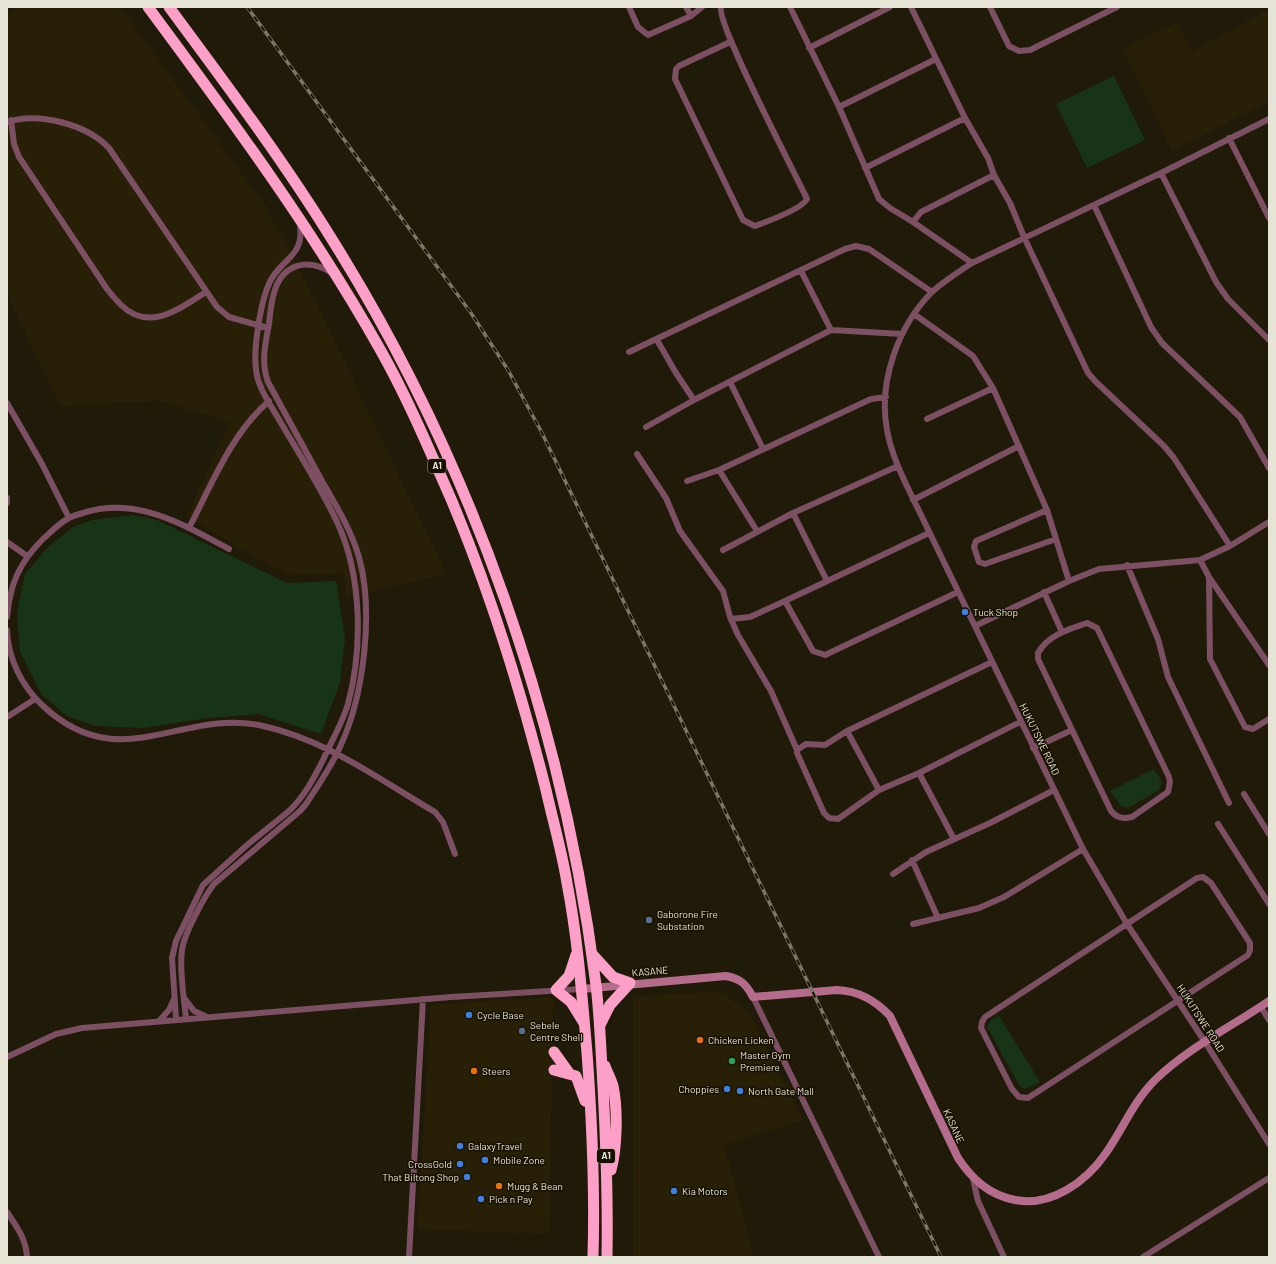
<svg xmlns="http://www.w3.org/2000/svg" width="1276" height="1264" font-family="Barlow,sans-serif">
	<rect width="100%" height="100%" fill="#201b09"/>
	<path fill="#272007" d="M 19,7 L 120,7 L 265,205 L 315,300 L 446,574 L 346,597 L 344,573 L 287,575 L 187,517 L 230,422 L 160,401 L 60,406 L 7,293 L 7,15 Z
		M 1269,9 L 1269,101 L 1172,151 L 1123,48 L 1177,23 L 1193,51 Z
		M 716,992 L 726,994 L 750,1016 L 803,1120 L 724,1145 L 754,1257 L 633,1257 L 633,996 Z
		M 553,997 L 549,1234 L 418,1229 L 431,1005 Z"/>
	<path fill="#183417" d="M 1114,76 L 1145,140 L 1087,168 L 1056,104 Z
		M 133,515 L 157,520 L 287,583 L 336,581 L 345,638 L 340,682 L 321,734 L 258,714 L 208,718 L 142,728 L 95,726 L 67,716 L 41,694 L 20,651 L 17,612 L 25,574 L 49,546 L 73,527 L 92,520 Z
		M 1154,769 L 1162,782 L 1159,790 L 1128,808 L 1121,806 L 1110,791 Z
		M 999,1016 L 1040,1082 L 1026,1089 L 1020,1087 L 987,1027 L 991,1020 Z"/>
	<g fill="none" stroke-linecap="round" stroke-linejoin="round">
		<path stroke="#7d4f63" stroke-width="6" d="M 629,7 L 638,27 L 648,35 L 691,16 L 702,7
			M 686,7 L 691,16
			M 721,7 C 716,23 795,173 807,199 C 802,209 766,222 755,226 L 743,220 L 675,79 L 676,69 L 679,66 L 730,42
			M 790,7 L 839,107 L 879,199 L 890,208 L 913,222 L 972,263
			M 911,7 L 965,118 L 988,158 L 994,175 L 921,212 L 913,222
			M 990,7 L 1009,46 L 1019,51 L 1030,50 L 1117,7
			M 809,48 L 890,7
			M 839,107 L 936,59
			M 1269,119 L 1161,173 L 972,263 C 958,272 944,281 932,292 C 898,326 878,382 887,430 C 890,448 897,465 905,482 L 1083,849 L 1127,924 L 1205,1042 L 1269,1144
			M 11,120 L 14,144 L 19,157 L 107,289 C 111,294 116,300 121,305 C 150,333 180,308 206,292
			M 7,122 C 39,112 86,124 109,148 L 217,307 L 229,317 L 268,328
			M 1229,138 L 1269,218
			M 865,168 L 965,118
			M 1161,173 L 1216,282 L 1228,299 L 1269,340
			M 994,175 L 1010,203 L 1024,237 L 1088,373 L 1096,382 L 1164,446 L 1174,458 L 1230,546
			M 1094,205 L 1151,327 L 1162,343 L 1240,417 L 1269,468
			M 801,271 L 831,330
			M 914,314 L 973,356 L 993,388 L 1047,510 L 1069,581
			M 657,340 L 676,373 L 694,400
			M 629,352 L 845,249 L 856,246 L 869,249 L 932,292
			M 730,382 L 763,449
			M 7,403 L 42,464 L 69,518
			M 927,419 L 993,388
			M 646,427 L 694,400 L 831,330 L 902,334
			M 637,454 L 666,498 L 680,531 L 723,591 L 730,617 L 738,635 L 771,691 L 797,750
			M 719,470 L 757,531
			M 687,481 L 719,470 L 871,399 L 886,397
			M 7,498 L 7,503
			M 913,500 L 1019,446
			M 1047,510 L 976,541 L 974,547 L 979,562 L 985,564 L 1056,539
			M 793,513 L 827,581
			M 189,528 C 212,484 231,434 269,401
			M 929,533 L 785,601 L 813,651 L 825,655 L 958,592
			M 7,542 L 27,556
			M 723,550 L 793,513 L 898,466
			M 1200,560 L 1209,577 L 1269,665
			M 1127,565 L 1158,639 L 1168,677 L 1229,803
			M 1209,577 L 1210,659 L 1245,727 L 1253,729 L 1269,719
			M 1044,592 L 1062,632
			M 7,617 C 10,584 19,563 43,539 C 51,532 59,523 69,518 C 74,515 81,514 86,512 C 139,497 184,525 229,549
			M 731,619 L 750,617 L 785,601
			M 1087,623 L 1097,628 L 1169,777 L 1170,782 L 1168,792 L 1132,817 C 1123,819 1117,818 1111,811 L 1038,659 L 1038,653 C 1048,635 1069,629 1087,623 Z
			M 975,626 L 1069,581 L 1099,569 L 1200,560 L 1230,546 L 1269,522
			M 7,630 C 8,659 22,686 42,705 C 120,779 182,707 263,726 C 327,740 380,780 435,812 L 443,822 L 455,854
			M 992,662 L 847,731 L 879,790 L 919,773 L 1020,722
			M 7,717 L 35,699
			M 847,731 L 825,745 L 806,744 L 797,750 L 797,753 L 824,813 L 829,818 L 838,819 L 879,790
			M 1033,748 L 1072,730
			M 919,773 L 954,839
			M 1244,794 L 1269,834
			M 1218,824 L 1269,904
			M 912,860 L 938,918
			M 893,874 L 926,852 L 990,823 L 1054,790
			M 1203,877 L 1211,883 L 1250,943 L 1250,950 L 1248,955 L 1028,1098 L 1019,1097 L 1012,1089 L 981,1028 L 982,1022 L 985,1017 L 1197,878 Z
			M 913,924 L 979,908 L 1004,897 L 1083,849
			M 753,997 L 879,1257
			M 185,999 L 194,1011 L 205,1016
			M 1261,1007 L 1269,1020
			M 186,1018 C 184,998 179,970 182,950 C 184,934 204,897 214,884 L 300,811 L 306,804 C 318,786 331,767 340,747 C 364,696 374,612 359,557 C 351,530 336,505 322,481 C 304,448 286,415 268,382 C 261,363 265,344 269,324 C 270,314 271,303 274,293 C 282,264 307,257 332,273
			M 176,1019 L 172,958 L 176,941 L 203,885 L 247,845 L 289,811 C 304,797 314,778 323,760 C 331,742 342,724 348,704 C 363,648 362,575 337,522 C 320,486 298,452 278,418 C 270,404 257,386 256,369 C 253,349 261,296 272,278 C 285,257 304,255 300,225
			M 159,1021 L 169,1010 L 174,999
			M 7,1057 L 56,1034 L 82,1028 L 451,997 L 582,989
			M 973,1179 L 978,1201 L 1004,1257
			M 7,1212 C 17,1227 26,1239 27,1257
			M 409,1257 L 423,999
			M 1143,1257 L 1269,1178"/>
		<path stroke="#b56c8c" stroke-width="8" d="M 582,989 L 726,976 C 741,979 746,984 753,997 L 837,990 C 859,991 875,1000 890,1016 L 958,1158 C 972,1179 989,1195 1015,1200 C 1051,1207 1086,1182 1106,1153 C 1123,1129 1133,1102 1155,1080 C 1188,1048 1231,1027 1269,1001"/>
		<path stroke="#fca0c7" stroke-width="11" d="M 148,7 C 231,119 313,230 381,351 C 408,399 429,449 451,499 C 491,594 521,691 546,790 C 553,821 562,852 567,883 C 578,940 582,996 587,1053 C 592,1121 595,1189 593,1257
			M 169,7 C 226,84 283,160 333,241 C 473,465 563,723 596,985 C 600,1019 601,1053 603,1087 C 606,1144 608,1200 607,1257
			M 592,954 L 613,977 L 630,983
			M 576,955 L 569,976 L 556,990 L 571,1002 L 584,1023
			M 600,1025 L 610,1005 L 630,983
			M 554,1052 L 569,1073
			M 605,1066 C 607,1072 611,1079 613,1086 C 618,1109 617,1148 611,1170
			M 554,1070 L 576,1076 L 585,1101"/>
		<defs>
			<path id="rail" d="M 247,7 L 471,313 L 508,370 L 541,431 L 941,1257"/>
		</defs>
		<use href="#rail" stroke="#7b7768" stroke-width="3.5"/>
		<use href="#rail" stroke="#171102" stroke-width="2" stroke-dasharray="6" stroke-linecap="butt"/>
	</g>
	<g fill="#3f7fe0" stroke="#171102" stroke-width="1.5">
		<circle cx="965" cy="612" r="4"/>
		<circle cx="469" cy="1015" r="4"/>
		<circle cx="727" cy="1089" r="4"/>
		<circle cx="740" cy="1091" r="4"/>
		<circle cx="460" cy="1146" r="4"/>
		<circle cx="485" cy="1160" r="4"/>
		<circle cx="460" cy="1164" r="4"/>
		<circle cx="467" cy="1177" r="4"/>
		<circle cx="674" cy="1191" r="4"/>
		<circle cx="481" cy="1199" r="4"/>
	</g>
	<g fill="#5c6f8a" stroke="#171102" stroke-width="1.5">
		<circle cx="649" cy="920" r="4"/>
		<circle cx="522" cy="1031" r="4"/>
	</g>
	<g fill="#e8710a" stroke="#171102" stroke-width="1.5">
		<circle cx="700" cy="1040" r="4"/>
		<circle cx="474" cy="1071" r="4"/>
		<circle cx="499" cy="1186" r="4"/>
	</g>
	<circle fill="#2e9e5b" stroke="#171102" stroke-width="1.5" cx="732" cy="1061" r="4"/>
	<g text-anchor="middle" stroke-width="3" stroke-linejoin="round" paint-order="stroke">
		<g fill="#171102" stroke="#a8a497" stroke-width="1">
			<rect x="428" y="459" width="18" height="14" rx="3"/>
			<rect x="597" y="1149" width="18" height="14" rx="3"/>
		</g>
		<g font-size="9" font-weight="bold" fill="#e6e3d7">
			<text x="437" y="469">A1</text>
			<text x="606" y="1159">A1</text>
		</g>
		<g font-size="10" fill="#e6e3d7" stroke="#171102" text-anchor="start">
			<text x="973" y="616">Tuck Shop</text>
			<text x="657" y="918">Gaborone Fire<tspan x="657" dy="12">Substation</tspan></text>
			<text x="477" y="1019">Cycle Base</text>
			<text x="530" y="1029">Sebele<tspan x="530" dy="12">Centre Shell</tspan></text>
			<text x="708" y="1044">Chicken Licken</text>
			<text x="740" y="1059">Master Gym<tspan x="740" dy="12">Premiere</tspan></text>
			<text x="482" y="1075">Steers</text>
			<text x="719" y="1093" text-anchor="end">Choppies</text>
			<text x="748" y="1095">North Gate Mall</text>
			<text x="468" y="1150">GalaxyTravel</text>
			<text x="493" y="1164">Mobile Zone</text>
			<text x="452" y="1168" text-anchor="end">CrossGold</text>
			<text x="459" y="1181" text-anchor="end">That Biltong Shop</text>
			<text x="507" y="1190">Mugg &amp; Bean</text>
			<text x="682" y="1195">Kia Motors</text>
			<text x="489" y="1203">Pick n Pay</text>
		</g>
		<g font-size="10" fill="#e6e3d7" stroke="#171102">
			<text transform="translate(1040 739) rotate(64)" y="4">HUKUTSWE ROAD</text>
			<text transform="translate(650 971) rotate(-5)" y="4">KASANE</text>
			<text transform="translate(1201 1018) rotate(57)" y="4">HUKUTSWE ROAD</text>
			<text transform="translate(954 1126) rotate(65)" y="4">KASANE</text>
		</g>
	</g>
	<rect width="1276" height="1264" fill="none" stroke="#e6e3d7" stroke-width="16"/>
</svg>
